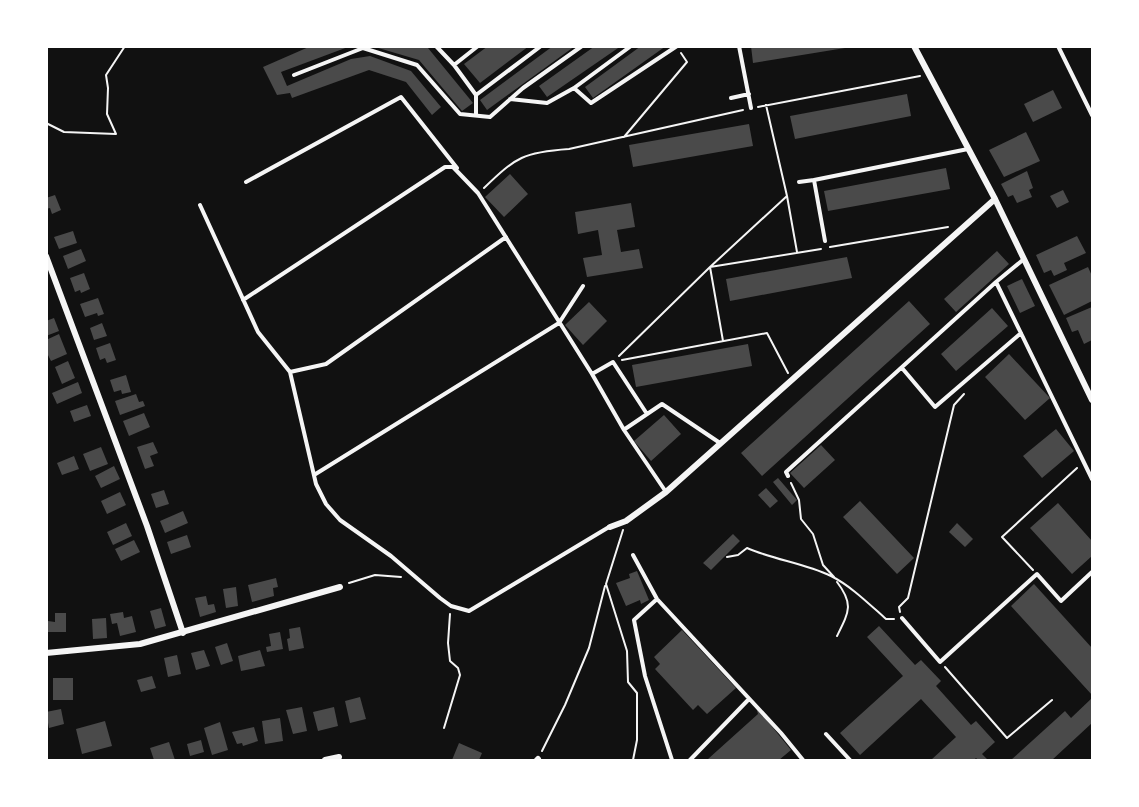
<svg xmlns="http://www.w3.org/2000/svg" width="1139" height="807" font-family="Georgia,serif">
	<rect width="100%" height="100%" fill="#111"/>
	<path fill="#4a4a4a" d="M 311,46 L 348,47 L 281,72 L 287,86 L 351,59 L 370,56 L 411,71 L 441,107 L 432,115 L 406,82 L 369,70 L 292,98 L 290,93 L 277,95 L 263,67 Z
		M 424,46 L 428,48 L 473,103 L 462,111 L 419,60 L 375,47 Z
		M 488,46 L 529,46 L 480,83 L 464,64 Z
		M 553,46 L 575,46 L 487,110 L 480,100 Z
		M 595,46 L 621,46 L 547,97 L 539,86 Z
		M 641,46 L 666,46 L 593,98 L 585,87 Z
		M 751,46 L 845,46 L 845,48 L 753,63 Z
		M 1053,90 L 1062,108 L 1033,122 L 1024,104 Z
		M 907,94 L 911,116 L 795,139 L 790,116 Z
		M 749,124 L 753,146 L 633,167 L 629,145 Z
		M 1026,132 L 1040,161 L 1004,177 L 989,150 Z
		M 946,168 L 950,189 L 828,211 L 824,191 Z
		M 1027,171 L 1033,188 L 1029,190 L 1032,197 L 1017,203 L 1013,195 L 1008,197 L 1001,184 Z
		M 510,174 L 528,194 L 504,217 L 485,197 Z
		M 1063,190 L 1069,202 L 1057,208 L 1050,196 Z
		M 55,195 L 61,210 L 52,214 L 50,208 L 46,209 L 46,198 Z
		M 631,203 L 635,227 L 617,230 L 621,252 L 639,249 L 643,268 L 587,277 L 583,258 L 602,255 L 598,230 L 578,234 L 575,212 Z
		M 73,231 L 77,243 L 59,249 L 54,237 Z
		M 1077,236 L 1086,253 L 1064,263 L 1067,270 L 1054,276 L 1051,270 L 1044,273 L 1036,255 Z
		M 81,249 L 86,261 L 68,269 L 63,256 Z
		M 997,251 L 1009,264 L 956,312 L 944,299 Z
		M 847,257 L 852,278 L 730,301 L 726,279 Z
		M 1088,267 L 1092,276 L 1092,301 L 1064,315 L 1049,285 Z
		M 84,273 L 90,289 L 81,293 L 80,290 L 75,292 L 70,278 Z
		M 1022,279 L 1035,306 L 1020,313 L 1007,286 Z
		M 98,298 L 104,314 L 98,316 L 97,313 L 85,317 L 80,304 Z
		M 909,301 L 930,324 L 762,476 L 741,453 Z
		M 589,302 L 607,321 L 583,345 L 565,325 Z
		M 1092,307 L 1092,340 L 1084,344 L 1078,330 L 1072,332 L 1066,318 Z
		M 992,308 L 1008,326 L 956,371 L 941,354 Z
		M 54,318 L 59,331 L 46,336 L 46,321 Z
		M 102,323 L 107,336 L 94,340 L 90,328 Z
		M 59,334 L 67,354 L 51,361 L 46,351 L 46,340 Z
		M 110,343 L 116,360 L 107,363 L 105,358 L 100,360 L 96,348 Z
		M 748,344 L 752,366 L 636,387 L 632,365 Z
		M 1009,354 L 1050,398 L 1025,420 L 985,377 Z
		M 68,361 L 75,378 L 62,384 L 55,367 Z
		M 126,375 L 131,392 L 122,394 L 121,390 L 114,392 L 110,380 Z
		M 78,382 L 82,393 L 57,404 L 52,393 Z
		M 136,394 L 139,402 L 143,401 L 145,406 L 120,415 L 115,401 Z
		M 87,405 L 91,416 L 74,422 L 70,411 Z
		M 144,413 L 150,427 L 129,436 L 123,421 Z
		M 664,415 L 681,434 L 651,461 L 634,441 Z
		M 1056,429 L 1074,451 L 1042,478 L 1023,456 Z
		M 153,442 L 158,453 L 150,456 L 154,466 L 145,469 L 137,447 Z
		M 821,445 L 835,460 L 804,488 L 790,473 Z
		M 101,447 L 108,464 L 90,471 L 83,454 Z
		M 74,456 L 79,469 L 62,475 L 57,463 Z
		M 114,466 L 120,479 L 101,488 L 95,476 Z
		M 778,478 L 797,500 L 792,505 L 773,482 Z
		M 766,488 L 778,501 L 770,508 L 758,495 Z
		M 164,490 L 169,504 L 156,508 L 151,494 Z
		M 120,492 L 126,505 L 107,514 L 101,501 Z
		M 860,501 L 914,558 L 897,574 L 843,517 Z
		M 1058,503 L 1092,541 L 1092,556 L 1072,574 L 1030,528 Z
		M 183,511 L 188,523 L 165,533 L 160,521 Z
		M 126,523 L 132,536 L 113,545 L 107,532 Z
		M 957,523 L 973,539 L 965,547 L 949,532 Z
		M 733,534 L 740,541 L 711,570 L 703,563 Z
		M 187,535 L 191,547 L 171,554 L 167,542 Z
		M 134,540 L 140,552 L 121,561 L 115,549 Z
		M 637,571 L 649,600 L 641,604 L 640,600 L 626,606 L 616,583 L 630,578 L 629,574 Z
		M 276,578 L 278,587 L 273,588 L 274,596 L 252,602 L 248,585 Z
		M 1034,584 L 1092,648 L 1092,695 L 1011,606 Z
		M 236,587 L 238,606 L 226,608 L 223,589 Z
		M 206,596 L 208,605 L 214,604 L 216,612 L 200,617 L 195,598 Z
		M 161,608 L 166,626 L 155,629 L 150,611 Z
		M 123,612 L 124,618 L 132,616 L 136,632 L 120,636 L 117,623 L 112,624 L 110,614 Z
		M 55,613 L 66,613 L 66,632 L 48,632 L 48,621 L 55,622 Z
		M 106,618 L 107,638 L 93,639 L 92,619 Z
		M 879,626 L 915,665 L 921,660 L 941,681 L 936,686 L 971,725 L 976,721 L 995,742 L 982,754 L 988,760 L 978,760 L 976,758 L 974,760 L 931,760 L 956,737 L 921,699 L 860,755 L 840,733 L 903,676 L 867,637 Z
		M 300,627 L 304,648 L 289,651 L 287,639 L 290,638 L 289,629 Z
		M 682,630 L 736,688 L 707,714 L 698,705 L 693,710 L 655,669 L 660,664 L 654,657 Z
		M 280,632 L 283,649 L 267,652 L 266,647 L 271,646 L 269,634 Z
		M 227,643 L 233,661 L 221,665 L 215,647 Z
		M 204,650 L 210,666 L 196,670 L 191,653 Z
		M 260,650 L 265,666 L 241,671 L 238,656 Z
		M 177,655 L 181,674 L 168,677 L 164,658 Z
		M 152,676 L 156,688 L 141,692 L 137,680 Z
		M 53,678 L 73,678 L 73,700 L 53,700 Z
		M 360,697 L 366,719 L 350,723 L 345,701 Z
		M 1092,698 L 1092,723 L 1052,760 L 1011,760 L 1065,711 L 1071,718 Z
		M 302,707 L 307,731 L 293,734 L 286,710 Z
		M 334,707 L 338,726 L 318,731 L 313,712 Z
		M 756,707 L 791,750 L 779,760 L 710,760 L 708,759 L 758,714 Z
		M 61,709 L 64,724 L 49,728 L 46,712 Z
		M 280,718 L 283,741 L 265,744 L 262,721 Z
		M 105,721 L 112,746 L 82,754 L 76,729 Z
		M 220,722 L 228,750 L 212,755 L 204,728 Z
		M 254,727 L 258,741 L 243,746 L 242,743 L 237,744 L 232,732 Z
		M 201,740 L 204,752 L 190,756 L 187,744 Z
		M 169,742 L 175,760 L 154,760 L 150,748 Z
		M 459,743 L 482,753 L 479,760 L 452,760 Z"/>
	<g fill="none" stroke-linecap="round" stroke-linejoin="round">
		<path stroke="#f5f5f5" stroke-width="2" d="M 758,107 L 920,76
			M 46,123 L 64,132 L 116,134 L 107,114 L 108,88 L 106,75 L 125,46
			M 624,137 L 687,62 L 681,53
			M 484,188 C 516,157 524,152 569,149 L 743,110
			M 787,196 L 797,252
			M 830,247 L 948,227
			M 723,341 L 710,267 L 787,196 L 766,105
			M 619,356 L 710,267 L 821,249
			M 622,360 L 767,333 L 788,373
			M 791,483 L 799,500 L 801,519 L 813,534 L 823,565 L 834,577
			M 623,530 L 606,584 L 627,651 L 628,682 L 637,693 L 637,740 L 633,760
			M 727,557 L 738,555 L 747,548 C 774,560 804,563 831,576 C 851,586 869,604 886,619 L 894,619
			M 1033,570 L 1002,537 L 1077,468
			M 837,582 C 854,604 849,612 837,636
			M 349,583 L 375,575 L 401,577
			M 900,612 L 899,607 L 908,598 L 954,405 L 964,394
			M 945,667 L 1007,738 L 1052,700
			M 444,728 L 460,675 L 458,668 L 450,661 L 448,643 L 450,614
			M 542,751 L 565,705 L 589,648 L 605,586"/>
		<path stroke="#f5f5f5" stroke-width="4" d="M 436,46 L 454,65 L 476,95 L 541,46
			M 631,46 L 574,88 L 591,103 L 677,46
			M 739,46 L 751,108
			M 1058,46 L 1092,115
			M 454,65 L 478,46
			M 294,75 L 363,48 L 417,65 L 460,114 L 490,117 L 523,88 L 582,46
			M 731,98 L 749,94
			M 510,99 L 547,103 L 574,88
			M 476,115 L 476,95
			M 246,182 L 401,97 L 457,168
			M 799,182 L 814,180
			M 200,205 L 258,332 L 290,372 L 316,484 L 326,504 L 340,520 L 391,556 L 440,598 L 451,606 L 469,611 L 609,527
			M 825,241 L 814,180 L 968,149
			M 996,282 L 1024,259
			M 243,300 L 445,167 L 453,167 L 478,193 L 592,374 L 624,430 L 666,492
			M 902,368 L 935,407 L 1021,333
			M 290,372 L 326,364 L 506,237
			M 592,374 L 613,362 L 647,414
			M 625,429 L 662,404 L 720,443
			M 314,475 L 559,323 L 583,286
			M 788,476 L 786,472 L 996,282 L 1092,479
			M 633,555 L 657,599 L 781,733 L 803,760
			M 657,599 L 634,620 L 645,676 L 672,760
			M 902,618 L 940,662 L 1037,574 L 1061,601 L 1092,572
			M 826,734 L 850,760
			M 690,760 L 749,699"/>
		<path stroke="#f5f5f5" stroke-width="6" d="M 914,46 L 995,199 L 1092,400
			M 46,256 L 147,526 L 183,633
			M 610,527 L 626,521 L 666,492 L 995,199
			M 46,653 L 140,644 L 340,587
			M 325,760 L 339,757
			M 537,760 L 538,759"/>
	</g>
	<rect width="1139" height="807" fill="none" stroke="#ffffff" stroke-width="96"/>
</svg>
